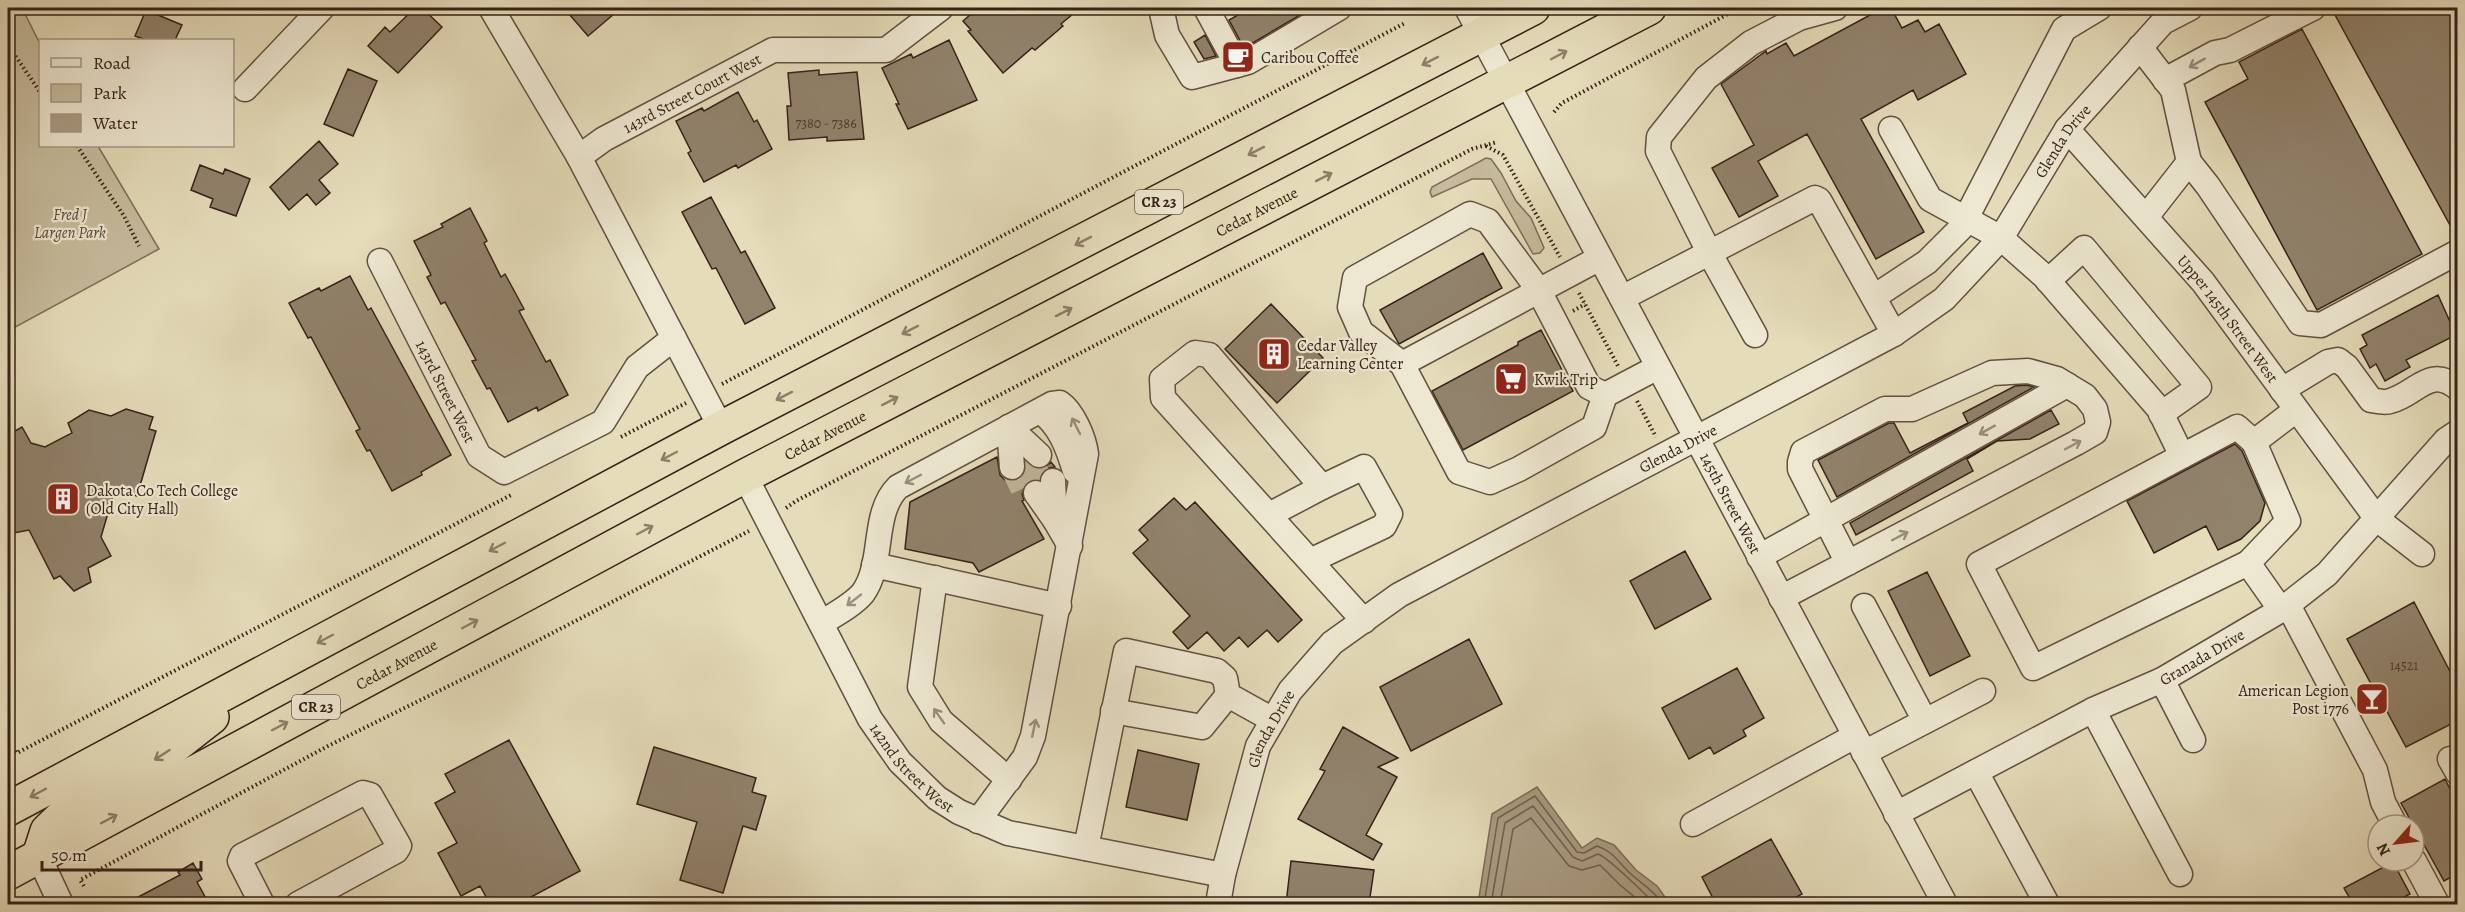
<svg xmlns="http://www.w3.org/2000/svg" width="2465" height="912" font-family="Alegreya,serif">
	<rect width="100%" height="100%" fill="#e5dcba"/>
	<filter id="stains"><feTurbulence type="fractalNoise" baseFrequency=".00333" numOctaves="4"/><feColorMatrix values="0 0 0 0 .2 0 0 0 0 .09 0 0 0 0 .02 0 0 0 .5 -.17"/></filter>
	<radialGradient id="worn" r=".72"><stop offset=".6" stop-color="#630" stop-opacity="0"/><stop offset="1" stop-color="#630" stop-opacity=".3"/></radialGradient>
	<path fill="#c7bc9e" stroke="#7e6e5b" stroke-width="1.5" d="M 8,8 L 22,8 L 40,44 L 40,146 L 98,146 L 159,249 L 8,331 Z
		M 1486,158 L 1491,159 L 1501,173 L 1516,201 L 1531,218 L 1544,248 L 1540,253 L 1533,254 L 1491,179 L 1472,179 L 1432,197 L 1430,192 L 1432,187 Z"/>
	<path fill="#aa9c83" stroke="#7c6b58" stroke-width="1.5" d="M 1537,787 L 1582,848 L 1597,838 L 1614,845 L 1636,870 L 1657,886 L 1670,904 L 1478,904 L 1492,814 Z"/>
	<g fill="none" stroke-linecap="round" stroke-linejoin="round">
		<path stroke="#705e4e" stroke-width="1.5" d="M 1484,904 L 1498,818 L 1535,796 L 1577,852 L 1584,853 L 1597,846 C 1613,851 1619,863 1631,874 C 1643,885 1653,890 1663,904
			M 1491,904 L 1505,823 L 1533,806 L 1573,857 L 1582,861 L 1598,854 C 1606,856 1648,896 1654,904
			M 1500,904 L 1513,829 L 1531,818 L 1569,866 L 1582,870 L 1600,865 L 1620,885 L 1643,904"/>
	</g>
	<path fill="#91826c" stroke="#362118" stroke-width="1.5" d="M 415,8 L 422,8 L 442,27 L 398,73 L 368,46 L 385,27 L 390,32 Z
		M 579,8 L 621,8 L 588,36 L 570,15 Z
		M 978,8 L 1080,8 L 1061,24 L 1063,26 L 1035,50 L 1032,48 L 1003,73 L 968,31 L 971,30 L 963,21 Z
		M 1250,8 L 1312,8 L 1244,48 L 1229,20 Z
		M 1883,8 L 1891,8 L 1902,28 L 1918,20 L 1925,32 L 1939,24 L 1966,74 L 1918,100 L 1913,90 L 1861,119 L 1924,232 L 1876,259 L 1807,134 L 1758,161 L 1778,196 L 1739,217 L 1712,168 L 1754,145 L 1721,84 L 1766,51 L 1767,54 L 1786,43 L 1794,56 Z
		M 2344,8 L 2457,8 L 2457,238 L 2334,13 Z
		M 146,10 L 182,25 L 175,40 L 146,40 L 135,36 Z
		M 2302,29 L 2422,254 L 2317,310 L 2205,102 L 2248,79 L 2239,62 Z
		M 1205,35 L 1216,56 L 1204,59 L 1194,42 Z
		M 949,40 L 977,100 L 908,129 L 896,104 L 899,104 L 882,68 L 911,54 L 913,58 Z
		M 348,69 L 377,81 L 353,136 L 324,124 Z
		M 819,70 L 819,75 L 857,72 L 864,139 L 827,141 L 827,137 L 789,140 L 787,106 L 791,106 L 788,73 Z
		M 738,92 L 754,122 L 757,120 L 772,149 L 738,168 L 736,165 L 704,182 L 688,153 L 691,151 L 676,121 L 702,108 L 704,111 Z
		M 319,141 L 338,164 L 319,180 L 330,193 L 316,205 L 307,194 L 289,210 L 270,187 Z
		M 200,165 L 223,174 L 225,169 L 250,179 L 236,216 L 210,207 L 213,199 L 191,190 Z
		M 711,197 L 741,253 L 745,251 L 775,308 L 745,324 L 716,268 L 712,269 L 682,212 Z
		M 470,208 L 487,241 L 484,243 L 501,277 L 505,274 L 524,309 L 519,311 L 546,362 L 550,360 L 568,395 L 538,411 L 537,407 L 508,422 L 490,388 L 487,389 L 472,361 L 476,360 L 445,302 L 441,304 L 427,277 L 431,275 L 414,241 L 443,227 L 441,224 Z
		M 1483,253 L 1502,288 L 1399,344 L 1380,310 Z
		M 350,276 L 368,310 L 371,308 L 451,455 L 421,472 L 422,475 L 392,491 L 370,450 L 367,451 L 356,431 L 360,429 L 311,337 L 308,338 L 289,303 L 319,288 L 321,291 Z
		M 2438,295 L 2456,335 L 2406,360 L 2410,367 L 2385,381 L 2376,364 L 2370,368 L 2360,349 L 2367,345 L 2362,335 Z
		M 1271,304 L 1323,358 L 1277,403 L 1225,349 Z
		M 1541,330 L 1573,391 L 1463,450 L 1432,391 L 1518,345 L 1518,342 Z
		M 2026,385 L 2034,387 L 1837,497 L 1818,460 L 1889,423 L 1894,423 L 1910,453 L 1968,423 L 1963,413 L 2015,386 Z
		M 126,409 L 153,417 L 149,429 L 156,431 L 153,441 L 137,496 L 115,489 L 101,537 L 111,556 L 88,568 L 91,582 L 74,591 L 60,576 L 54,579 L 29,530 L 8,534 L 8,435 L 22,427 L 31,443 L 45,447 L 72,433 L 68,423 L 89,410 L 111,416 Z
		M 2051,410 L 2059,424 L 2030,439 L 1997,441 L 1967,459 L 1973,471 L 1856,535 L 1850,523 Z
		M 2235,444 L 2242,451 L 2265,503 L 2260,521 L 2241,539 L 2218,550 L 2206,526 L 2154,553 L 2127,501 Z
		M 997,457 L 1000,475 L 1005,480 L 1012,481 L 1020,479 L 1025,474 L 1026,462 L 1036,469 L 1044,468 L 1051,462 L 1055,467 L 1045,469 L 1039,480 L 1027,482 L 1022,494 L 1024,500 L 1022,501 L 1044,539 L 979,572 L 973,563 L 905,549 L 910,502 Z
		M 1174,498 L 1186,510 L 1195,502 L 1302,620 L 1278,642 L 1267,630 L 1248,647 L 1239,637 L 1224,651 L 1207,632 L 1188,649 L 1173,632 L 1190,616 L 1133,553 L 1148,540 L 1139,530 Z
		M 1685,551 L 1711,599 L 1655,629 L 1630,581 Z
		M 1927,572 L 1970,656 L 1930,676 L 1888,591 Z
		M 2414,602 L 2457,685 L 2457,721 L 2406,747 L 2384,706 L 2378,709 L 2366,687 L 2371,684 L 2347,639 Z
		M 1469,639 L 1502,704 L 1411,751 L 1380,687 Z
		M 1737,668 L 1764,718 L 1743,730 L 1746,736 L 1714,754 L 1710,747 L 1689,759 L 1662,708 Z
		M 1343,727 L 1398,758 L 1378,767 L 1397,777 L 1366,835 L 1382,844 L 1373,860 L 1298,819 L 1325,771 L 1320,769 Z
		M 509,740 L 580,871 L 518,904 L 490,904 L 480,886 L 461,896 L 438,853 L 457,843 L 435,803 L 455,792 L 445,774 Z
		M 654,747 L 756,778 L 752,792 L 766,796 L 756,830 L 743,826 L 723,893 L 680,880 L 697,822 L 637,804 Z
		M 1138,750 L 1199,764 L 1187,820 L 1126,807 Z
		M 2445,779 L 2457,803 L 2457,874 L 2444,881 L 2401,803 Z
		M 1771,839 L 1802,894 L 1784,904 L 1716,904 L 1702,877 Z
		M 1291,861 L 1374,870 L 1369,904 L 1286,904 Z
		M 2393,862 L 2410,894 L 2391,904 L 2353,904 L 2344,888 Z
		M 193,863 L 202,879 L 197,882 L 209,904 L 125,904 L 180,875 L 178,872 Z"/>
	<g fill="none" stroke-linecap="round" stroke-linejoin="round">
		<path stroke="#c2b79a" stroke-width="24" stroke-dasharray="24 12" stroke-linecap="butt" d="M 1030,459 L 1045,488
			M 1012,467 L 1027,498"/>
		<defs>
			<g id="minor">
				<path d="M 491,8 L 579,157 L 721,428"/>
				<path d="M 1161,8 L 1167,35 L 1192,77 L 1237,65 L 1206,8"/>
				<path id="s1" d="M 1467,8 L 1945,904"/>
				<path d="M 2140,47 L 2173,90 L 2189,162 L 2146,217"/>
				<path d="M 1237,65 L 1248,62 L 1339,8"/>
				<path d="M 2165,80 L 2215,53 L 2230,50 L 2313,8"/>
				<path d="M 245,89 L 322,8"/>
				<path d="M 1891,129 L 1930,199 L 2001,238 L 2044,276 L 2159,409 L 2182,456"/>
				<path id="s2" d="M 2067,129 L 2203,282 L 2377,519 L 2422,554"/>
				<path id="s3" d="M 579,157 L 604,139 L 773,50 L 886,50 L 941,8"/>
				<path d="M 2189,162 L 2208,186 L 2300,323 L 2321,325 L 2458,252"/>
				<path id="s4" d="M 380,261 L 479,456 L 504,472 L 603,422 L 637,367 L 674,338"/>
				<path d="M 2048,281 L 2084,248 L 2199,387 L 2161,414"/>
				<path d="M 1874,297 L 1927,262 L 1961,228 L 2064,29 L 2099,8"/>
				<path d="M 1622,298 L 1815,198 L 1819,200 L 1894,334"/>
				<path d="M 1755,335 L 1710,254 L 1658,151 L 1659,137 L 1706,78 L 1751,43 L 1799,18 L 1835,8"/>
				<path d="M 1402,364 L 1600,258"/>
				<path d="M 2282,390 L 2328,362 L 2338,360 L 2347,367 L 2371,400 C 2377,401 2385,403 2390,401 C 2417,394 2429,365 2458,388"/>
				<path d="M 1605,395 L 1589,387 L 1538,289 L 1488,221 L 1470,214 L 1355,278 L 1350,307 L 1361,332 L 1402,364 L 1459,472 L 1490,482 L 1519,469 L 1594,427 L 1605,395 L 1658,367"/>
				<path d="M 1040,411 C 1060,425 1068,448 1075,471"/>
				<path d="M 1009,427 L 1039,455"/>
				<path d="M 1009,427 L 1012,467"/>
				<path id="s5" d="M 745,476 L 870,719 L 900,762 L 937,798 L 959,812 L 1008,833 L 1223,875"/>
				<path d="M 1053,481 L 1055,520"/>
				<path d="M 1036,493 L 1055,520 L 1070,546"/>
				<path d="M 1269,515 L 1322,487"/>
				<path d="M 1759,557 L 2067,385"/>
				<path d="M 1310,561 L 1384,526 L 1390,514 L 1364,467 L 1322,487 L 1209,355 L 1195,353 L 1162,379 L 1163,398 L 1364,621"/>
				<path d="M 2248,563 L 2033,668 L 1979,564 L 2237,427 L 2254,442"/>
				<path d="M 874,565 L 1059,606"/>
				<path d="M 935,578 L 920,687 L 941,721 L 1009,780"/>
				<path d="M 1781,598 L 2076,443 L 2095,432 L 2098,422 L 2095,409 L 2085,396 L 2057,379 L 2028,371 L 1992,373 L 1912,409 L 1885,409 L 1803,452 L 1800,462 L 1800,469 L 1848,563"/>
				<path d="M 2288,605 L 2375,770 L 2383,802 L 2395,825"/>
				<path d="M 1864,606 L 1925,721"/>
				<path d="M 2281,610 L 2248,563 L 2288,521 L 2254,442 L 2296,410"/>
				<path d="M 821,623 C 834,615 853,605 863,593 C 885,562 871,514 898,487 L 1052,404 L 1060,403 C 1073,412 1084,438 1086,454 L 1033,736 L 1025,757 L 978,821"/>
				<path d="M 2162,680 L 2193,740"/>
				<path d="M 2093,710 L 2180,874"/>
				<path d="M 1113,711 L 1202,727 L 1228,695"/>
				<path d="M 1864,753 L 1983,691"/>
				<path d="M 2450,759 L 2458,773"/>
				<path d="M 1976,772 L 2047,904"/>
				<path id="s6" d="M 1896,814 L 2093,710 L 2162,680 L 2281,610 L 2327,574 L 2446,440 L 2458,432"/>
				<path d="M 1693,824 L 1855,736"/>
				<path d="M 1086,848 L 1126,651 L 1217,671 L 1225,678 L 1228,695 L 1273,720"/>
				<path d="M 39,857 L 61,904"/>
				<path d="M 2414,861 L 2437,904"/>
				<path d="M 262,904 L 240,861 L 242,856 L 363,793 L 370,795 L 399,846 L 396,851 L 298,904"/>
				<path id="s7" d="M 1218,904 L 1223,875 L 1258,746 L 1290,691 L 1332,643 L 1399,595 L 1894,334 L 1944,299 L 2001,238 L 2067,129 L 2163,22 L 2190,8"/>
			</g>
			<g id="highway">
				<path d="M 8,809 L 721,428 L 1533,8"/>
				<path d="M 39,856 L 47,831 L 71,808 L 166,753 L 212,717"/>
				<path id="s8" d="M 8,873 L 745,476 L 1649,8"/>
			</g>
		</defs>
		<use href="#minor" stroke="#625040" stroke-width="27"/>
		<use href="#highway" stroke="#362118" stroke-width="36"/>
		<path stroke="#362118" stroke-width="4" stroke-dasharray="1.5 3" stroke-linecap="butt" d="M 8,45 L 40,92
			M 1554,112 L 1562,103 L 1739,8
			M 77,146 L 124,216 L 139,246
			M 1486,146 L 1503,155 L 1560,257
			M 1579,293 L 1618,366
			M 1573,311 L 1585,304
			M 722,384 L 1405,23
			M 1637,401 L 1656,437
			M 621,437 L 686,403
			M 786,508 L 796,501 L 1472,149 L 1497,142
			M 8,754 L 15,750 L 17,753 L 513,494
			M 84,886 L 80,880 L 328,746 L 481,670 L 749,531"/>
		<use href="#minor" stroke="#eee8d2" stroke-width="24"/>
		<use href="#highway" stroke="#e5dcba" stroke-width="33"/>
	</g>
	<defs><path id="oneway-shaft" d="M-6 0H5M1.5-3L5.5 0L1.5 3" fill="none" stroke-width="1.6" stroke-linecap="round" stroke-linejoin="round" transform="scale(1.5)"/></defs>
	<g stroke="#8e7e69">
		<use href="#oneway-shaft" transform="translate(1559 55) rotate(-28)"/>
		<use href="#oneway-shaft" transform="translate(1430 61) rotate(153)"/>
		<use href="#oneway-shaft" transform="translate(1256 151) rotate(153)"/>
		<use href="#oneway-shaft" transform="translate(1324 177) rotate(-27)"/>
		<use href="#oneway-shaft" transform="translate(1083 241) rotate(153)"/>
		<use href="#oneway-shaft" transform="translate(1064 312) rotate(-27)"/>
		<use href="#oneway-shaft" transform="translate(910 330) rotate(153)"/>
		<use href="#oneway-shaft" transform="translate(784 396) rotate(153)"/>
		<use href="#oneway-shaft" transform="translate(890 401) rotate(-27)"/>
		<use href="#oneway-shaft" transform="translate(669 456) rotate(152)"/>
		<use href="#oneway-shaft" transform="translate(645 530) rotate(-28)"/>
		<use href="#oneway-shaft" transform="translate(497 547) rotate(152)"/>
		<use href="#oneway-shaft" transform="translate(470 624) rotate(-28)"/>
		<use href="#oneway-shaft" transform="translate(325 639) rotate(152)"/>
		<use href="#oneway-shaft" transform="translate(280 726) rotate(-28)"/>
		<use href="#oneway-shaft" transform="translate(162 755) rotate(147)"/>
		<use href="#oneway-shaft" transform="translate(38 793) rotate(152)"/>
		<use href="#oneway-shaft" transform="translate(109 819) rotate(-28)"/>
	</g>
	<g stroke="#9b8e7e">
		<use href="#oneway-shaft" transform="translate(2197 63) rotate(151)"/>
		<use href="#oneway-shaft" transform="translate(1076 426) rotate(-117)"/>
		<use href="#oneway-shaft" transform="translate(1987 430) rotate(151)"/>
		<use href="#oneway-shaft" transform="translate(2073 445) rotate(-28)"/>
		<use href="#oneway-shaft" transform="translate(913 479) rotate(152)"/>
		<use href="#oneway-shaft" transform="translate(1900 536) rotate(-28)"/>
		<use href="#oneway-shaft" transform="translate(854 600) rotate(142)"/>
		<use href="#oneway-shaft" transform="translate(939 716) rotate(-125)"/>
		<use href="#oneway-shaft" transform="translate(1034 728) rotate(-78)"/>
	</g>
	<defs>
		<symbol id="cafe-square" viewBox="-11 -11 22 22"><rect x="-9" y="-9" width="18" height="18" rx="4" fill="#8f2418" stroke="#eee8d2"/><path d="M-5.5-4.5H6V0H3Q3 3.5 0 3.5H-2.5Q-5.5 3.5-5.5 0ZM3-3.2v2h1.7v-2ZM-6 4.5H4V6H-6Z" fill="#fff"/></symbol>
		<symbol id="building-square" viewBox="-11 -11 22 22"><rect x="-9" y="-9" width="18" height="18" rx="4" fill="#8f2418" stroke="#eee8d2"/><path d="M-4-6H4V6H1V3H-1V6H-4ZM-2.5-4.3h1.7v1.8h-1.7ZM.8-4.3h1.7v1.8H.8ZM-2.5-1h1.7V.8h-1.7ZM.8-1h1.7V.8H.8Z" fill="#fff"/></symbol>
		<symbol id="supermarket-square" viewBox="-11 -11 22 22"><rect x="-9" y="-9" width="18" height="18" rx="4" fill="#8f2418" stroke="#eee8d2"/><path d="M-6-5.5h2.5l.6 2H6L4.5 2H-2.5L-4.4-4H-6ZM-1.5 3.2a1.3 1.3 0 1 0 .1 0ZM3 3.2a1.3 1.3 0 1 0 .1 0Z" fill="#fff"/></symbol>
		<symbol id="bar-square" viewBox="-11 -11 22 22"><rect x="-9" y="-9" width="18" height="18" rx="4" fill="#8f2418" stroke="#eee8d2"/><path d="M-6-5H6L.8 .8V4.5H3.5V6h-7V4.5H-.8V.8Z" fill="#fff"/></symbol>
	</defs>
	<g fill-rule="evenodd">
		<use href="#cafe-square" x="1219" y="38" width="38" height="38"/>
		<use href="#building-square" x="1255" y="335" width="38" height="38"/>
		<use href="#supermarket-square" x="1492" y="360" width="38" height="38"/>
		<use href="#building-square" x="44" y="480" width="38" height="38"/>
		<use href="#bar-square" x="2353" y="680" width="38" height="38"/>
	</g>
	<g text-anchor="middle" stroke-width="4.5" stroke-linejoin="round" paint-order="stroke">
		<g font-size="14" fill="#4d392d">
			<text x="826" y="128">7380 - 7386</text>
			<text x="2404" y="670">14521</text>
		</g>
		<g fill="#eee8d2" stroke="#6d5d50" stroke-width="1.5">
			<rect x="1135" y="190" width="48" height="24" rx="4.5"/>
			<rect x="292" y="695" width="48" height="24" rx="4.5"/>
		</g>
		<g font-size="15" font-weight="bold" fill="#362118">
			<text x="1159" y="207">CR 23</text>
			<text x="316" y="712">CR 23</text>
		</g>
		<g font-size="16" fill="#362118" stroke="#eee8d2" text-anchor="start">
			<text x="1261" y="63">Caribou Coffee</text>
			<text x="1297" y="351">Cedar Valley<tspan x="1297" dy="18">Learning Center</tspan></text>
			<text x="1534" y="385">Kwik Trip</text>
			<text x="86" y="496">Dakota Co Tech College<tspan x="86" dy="18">(Old City Hall)</tspan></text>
			<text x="2349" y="696" text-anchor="end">American Legion<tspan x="2349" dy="18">Post 1776</tspan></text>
		</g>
		<g font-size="16" fill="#362118" stroke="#eee8d2">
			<text dy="6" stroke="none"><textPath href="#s3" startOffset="130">143rd Street Court West</textPath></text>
			<text dy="6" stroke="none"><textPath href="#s7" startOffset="1192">Glenda Drive</textPath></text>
			<text dy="6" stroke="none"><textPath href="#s8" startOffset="1413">Cedar Avenue</textPath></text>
			<text dy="6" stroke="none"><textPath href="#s2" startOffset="249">Upper 145th Street West</textPath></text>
			<text dy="6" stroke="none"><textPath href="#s4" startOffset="146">143rd Street West</textPath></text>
			<text dy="6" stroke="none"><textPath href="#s8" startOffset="927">Cedar Avenue</textPath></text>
			<text dy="6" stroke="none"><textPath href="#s7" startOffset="688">Glenda Drive</textPath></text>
			<text dy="6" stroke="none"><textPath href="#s1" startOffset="561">145th Street West</textPath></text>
			<text dy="6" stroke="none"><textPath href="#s6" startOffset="344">Granada Drive</textPath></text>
			<text dy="6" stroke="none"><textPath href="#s8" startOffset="441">Cedar Avenue</textPath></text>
			<text dy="6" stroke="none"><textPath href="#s7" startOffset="184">Glenda Drive</textPath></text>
			<text dy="6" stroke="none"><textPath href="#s5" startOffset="338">142nd Street West</textPath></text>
		</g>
		<g font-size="16" font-style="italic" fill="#5a483a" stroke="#eee8d2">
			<text x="70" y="220">Fred J<tspan x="70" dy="18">Largen Park</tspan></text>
		</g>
	</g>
	<rect width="2465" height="912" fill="none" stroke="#e5dcba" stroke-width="30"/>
	<rect x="9" y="9" width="2447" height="894" fill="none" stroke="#362118" stroke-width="3"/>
	<rect x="15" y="15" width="2435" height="882" fill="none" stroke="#362118" stroke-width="1.5"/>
	<rect x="39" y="39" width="195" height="108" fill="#eee8d2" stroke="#a49888" stroke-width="1.5"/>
	<rect x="51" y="58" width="30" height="9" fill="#eee8d2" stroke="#a49888" stroke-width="1.5"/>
	<text x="93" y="69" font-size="18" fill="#362118">Road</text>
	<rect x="51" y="84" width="30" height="18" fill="#c7bc9e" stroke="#a49888" stroke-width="1.5"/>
	<text x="93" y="99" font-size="18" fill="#362118">Park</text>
	<rect x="51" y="114" width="30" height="18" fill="#aa9c83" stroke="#a49888" stroke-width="1.5"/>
	<text x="93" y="129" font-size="18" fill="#362118">Water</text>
	<g transform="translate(2396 843) rotate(242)"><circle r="28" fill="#eee8d2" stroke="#a49888" stroke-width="1.5"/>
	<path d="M0-4.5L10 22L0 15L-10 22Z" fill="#8f2418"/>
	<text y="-9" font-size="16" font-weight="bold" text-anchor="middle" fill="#362118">N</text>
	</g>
	<path d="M42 861v9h159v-9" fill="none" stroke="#362118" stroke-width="3"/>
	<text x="51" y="861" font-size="18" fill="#362118" stroke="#eee8d2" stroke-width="4.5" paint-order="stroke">50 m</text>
	<rect width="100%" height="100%" filter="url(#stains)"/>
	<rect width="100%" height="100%" fill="url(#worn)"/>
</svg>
